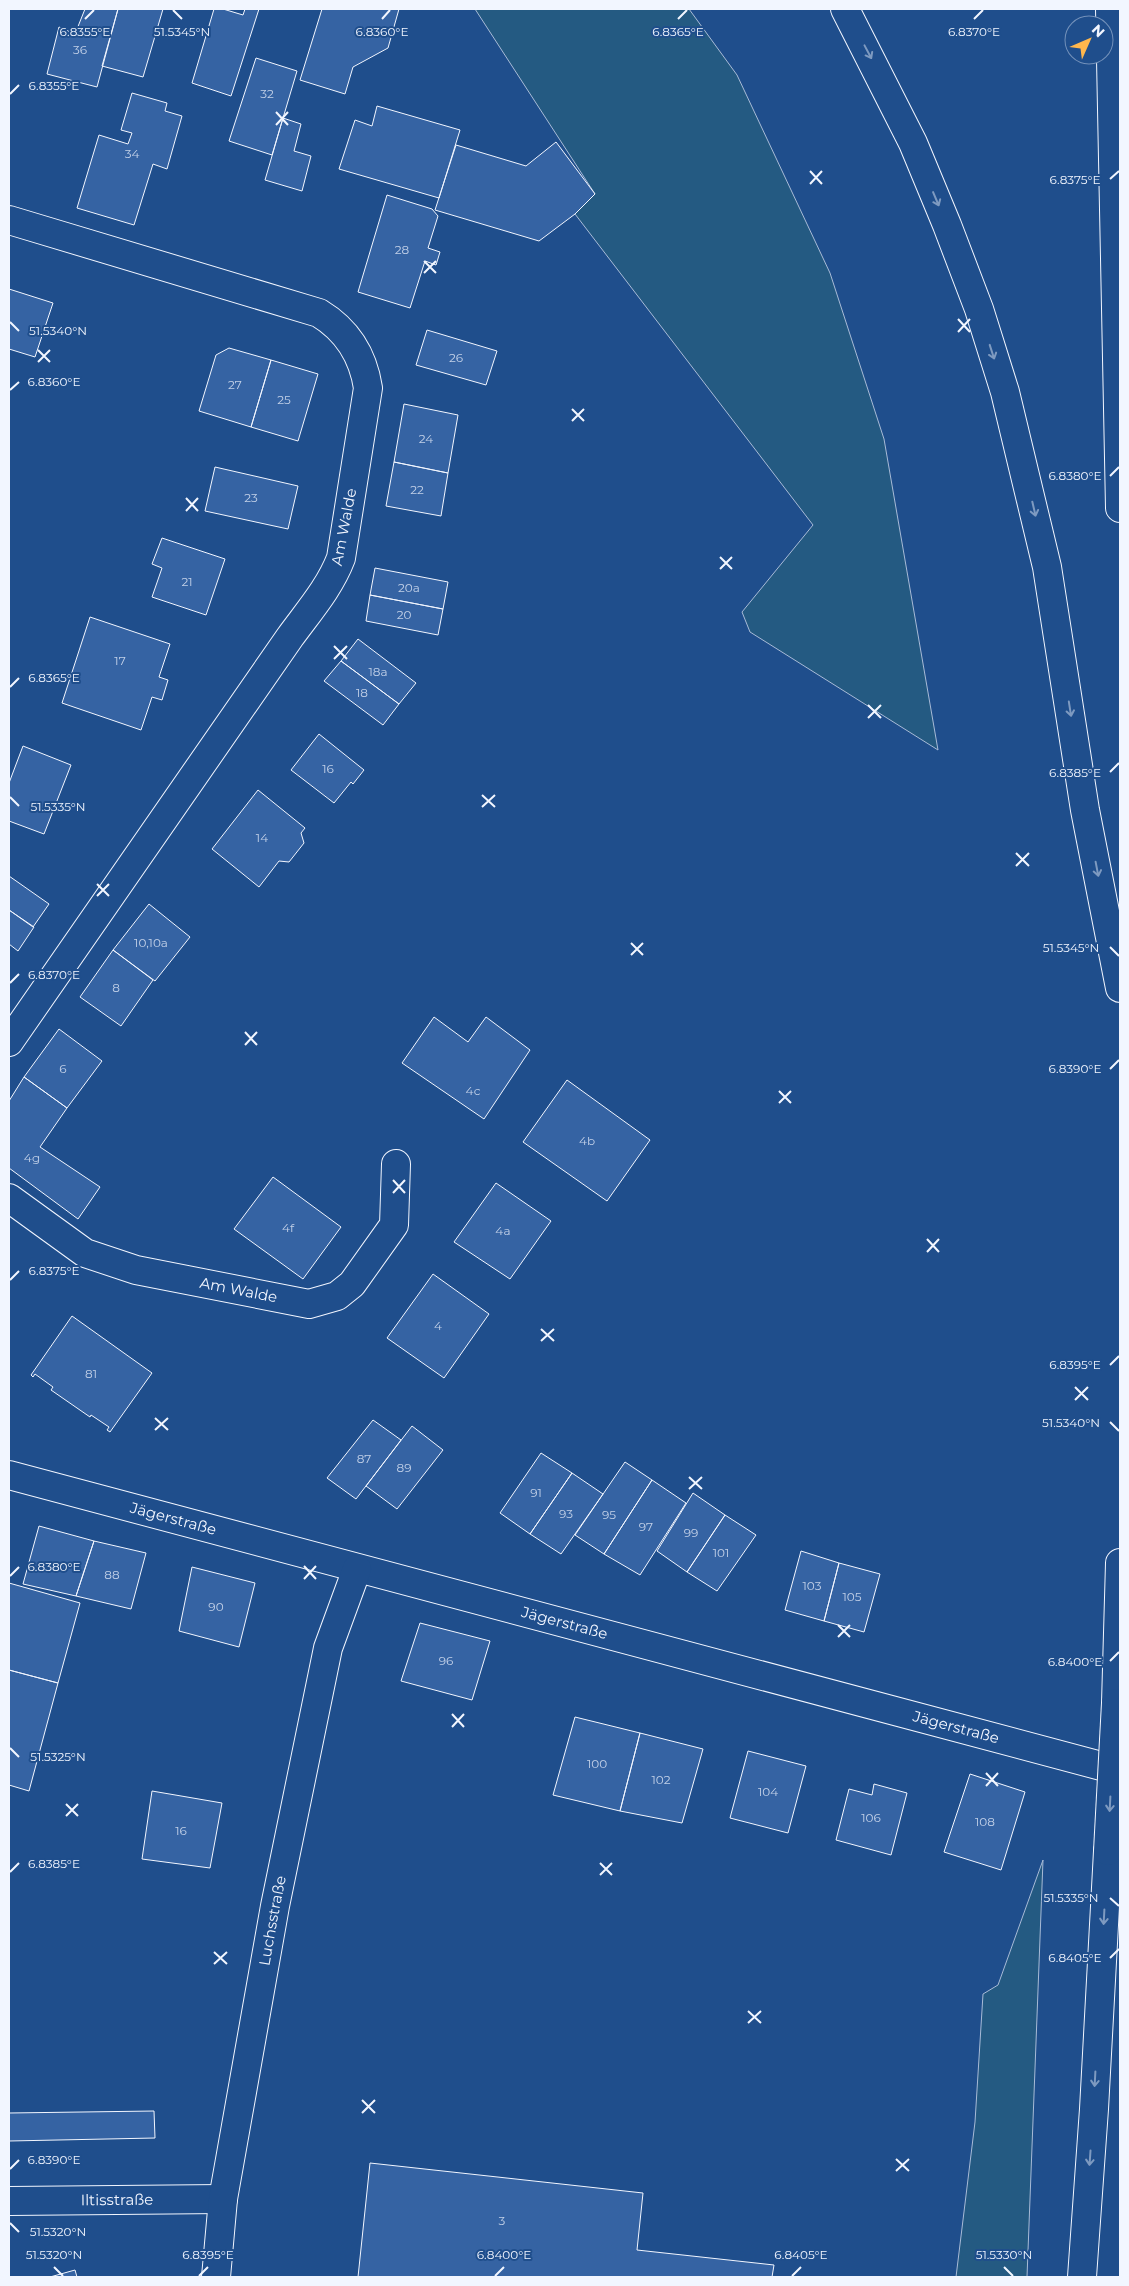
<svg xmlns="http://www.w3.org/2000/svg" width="1129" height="2286" font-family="Montserrat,sans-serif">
	<rect width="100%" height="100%" fill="#1f4e8c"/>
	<path fill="#245a82" stroke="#a8bbd7" d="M 475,9 L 689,9 L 737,75 L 830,273 L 884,439 L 938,750 L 750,632 L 742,612 L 813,525 L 575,214 L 595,194 Z
		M 1043,1860 L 1027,2277 L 956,2277 L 975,2122 L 983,1994 L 998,1985 Z"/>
	<path fill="#3563a3" stroke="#f2f6ff" d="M 85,9 L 118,9 L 97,87 L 47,74 L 59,27 L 75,34 Z
		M 118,9 L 163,9 L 143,77 L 102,66 Z
		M 214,9 L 223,9 L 243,15 L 245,9 L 259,9 L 231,96 L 192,83 Z
		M 322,9 L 399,9 L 388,48 L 353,67 L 345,94 L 300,80 Z
		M 256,58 L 297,71 L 272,155 L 229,141 Z
		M 132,93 L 167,103 L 165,111 L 182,116 L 167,169 L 153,164 L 134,225 L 77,208 L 99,135 L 128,144 L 132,133 L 121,130 Z
		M 377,106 L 460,130 L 439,198 L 339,169 L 355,120 L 372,126 Z
		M 283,118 L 301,124 L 294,151 L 311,156 L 302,191 L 265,180 Z
		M 556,142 L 595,194 L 575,214 L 539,241 L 435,210 L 456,145 L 526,166 Z
		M 387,195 L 432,209 L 438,216 L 428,248 L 440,252 L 436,265 L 425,261 L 410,308 L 358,292 Z
		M 9,289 L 53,303 L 35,357 L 9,349 Z
		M 427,330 L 497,351 L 486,385 L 416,365 Z
		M 229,348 L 271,360 L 251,427 L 199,411 L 216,355 Z
		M 271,360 L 318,374 L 298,441 L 251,427 Z
		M 404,404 L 458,415 L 448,473 L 394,462 Z
		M 394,462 L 448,473 L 441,516 L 386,506 Z
		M 215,467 L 298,486 L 288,529 L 205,511 Z
		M 162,538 L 225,559 L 206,615 L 152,597 L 162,568 L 152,564 Z
		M 375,568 L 448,582 L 443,609 L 370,595 Z
		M 370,595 L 443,609 L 438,635 L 366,621 Z
		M 90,617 L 170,644 L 159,677 L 168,680 L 162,700 L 152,697 L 141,730 L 62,703 Z
		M 358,639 L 416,683 L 399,704 L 341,661 Z
		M 341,661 L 399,704 L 383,725 L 324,681 Z
		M 319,734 L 364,770 L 353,784 L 351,782 L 334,803 L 291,770 Z
		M 23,746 L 71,765 L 44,834 L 9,821 L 9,783 Z
		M 258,790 L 305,828 L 301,833 L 304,843 L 289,862 L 279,861 L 259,887 L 212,849 Z
		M 9,876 L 49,904 L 33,927 L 9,910 Z
		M 149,904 L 190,937 L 155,981 L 113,950 Z
		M 9,910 L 34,927 L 18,951 L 9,944 Z
		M 113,950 L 153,980 L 121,1026 L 80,997 Z
		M 434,1017 L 468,1042 L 486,1017 L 530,1050 L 484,1119 L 402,1063 Z
		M 59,1029 L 102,1061 L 67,1108 L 24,1077 Z
		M 24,1077 L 67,1108 L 40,1147 L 100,1187 L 78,1219 L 9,1168 L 9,1101 Z
		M 567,1080 L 650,1140 L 607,1201 L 523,1142 Z
		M 273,1177 L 341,1227 L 303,1279 L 234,1229 Z
		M 496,1183 L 551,1221 L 510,1279 L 454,1242 Z
		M 433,1274 L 489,1314 L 444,1378 L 387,1338 Z
		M 72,1316 L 152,1373 L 110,1432 L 107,1430 L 109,1427 L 91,1415 L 90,1417 L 51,1390 L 53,1387 L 35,1374 L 33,1377 L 31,1375 Z
		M 373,1420 L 401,1440 L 356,1499 L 327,1478 Z
		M 412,1426 L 443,1450 L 397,1509 L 366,1486 Z
		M 541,1453 L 572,1473 L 530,1534 L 500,1513 Z
		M 625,1462 L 652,1480 L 604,1554 L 575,1535 Z
		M 572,1473 L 603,1494 L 561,1554 L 530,1534 Z
		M 652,1480 L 686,1503 L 640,1575 L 604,1554 Z
		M 693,1493 L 725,1515 L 687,1572 L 657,1551 Z
		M 725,1515 L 756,1535 L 717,1591 L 687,1572 Z
		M 39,1526 L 94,1541 L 76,1596 L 23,1584 Z
		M 94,1541 L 146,1553 L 131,1609 L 76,1596 Z
		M 801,1551 L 839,1563 L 824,1621 L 785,1610 Z
		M 839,1563 L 880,1574 L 864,1632 L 824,1621 Z
		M 192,1567 L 255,1583 L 239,1647 L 179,1631 Z
		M 9,1583 L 80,1603 L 58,1683 L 9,1670 Z
		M 420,1623 L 490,1641 L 472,1700 L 401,1681 Z
		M 9,1670 L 58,1683 L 29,1791 L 9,1785 Z
		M 575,1717 L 640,1733 L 620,1811 L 553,1795 Z
		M 640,1733 L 703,1749 L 682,1823 L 620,1811 Z
		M 748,1751 L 806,1766 L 788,1833 L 730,1818 Z
		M 970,1774 L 1025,1792 L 1001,1870 L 944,1852 Z
		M 874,1784 L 907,1793 L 891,1855 L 836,1840 L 849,1789 L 872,1795 Z
		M 152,1791 L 222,1803 L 210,1868 L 142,1859 Z
		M 154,2111 L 155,2138 L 9,2141 L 9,2113 Z
		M 370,2163 L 643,2193 L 637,2250 L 774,2265 L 772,2277 L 358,2277 Z
		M 75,2270 L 77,2277 L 50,2277 Z"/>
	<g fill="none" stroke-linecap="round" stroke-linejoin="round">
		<defs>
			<g id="minor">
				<path d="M 9,220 L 319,313 C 347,330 363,355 368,388 L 341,558 C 330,587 309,611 290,637 L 9,1042"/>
				<path id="s1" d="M 9,1198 L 85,1253 L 136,1270 L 309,1304 L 337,1296 L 352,1284 L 394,1225 L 396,1164"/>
				<path id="s2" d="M 9,1475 L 1120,1771"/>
				<path id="s3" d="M 9,2201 L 223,2199"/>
				<path id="s4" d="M 216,2277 L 223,2199 L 275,1906 L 328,1648 L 357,1569"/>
			</g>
			<path id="highway" d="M 845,9 L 913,143 L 947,225 L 979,309 L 1005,392 L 1047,567 L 1085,810 L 1120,988
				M 1110,9 L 1120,508
				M 1116,1703 L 1120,1563
				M 1082,2277 L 1094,2109 L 1108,1851"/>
		</defs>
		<use href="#minor" stroke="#f2f6ff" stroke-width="30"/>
		<use href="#highway" stroke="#f2f6ff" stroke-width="30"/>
		<use href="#minor" stroke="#1f4e8c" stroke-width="28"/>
		<use href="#highway" stroke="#1f4e8c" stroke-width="28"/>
		<defs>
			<path id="highway-bridge" d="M 1108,1851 L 1116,1703"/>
		</defs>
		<use href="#highway-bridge" stroke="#f2f6ff" stroke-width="30" stroke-linecap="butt"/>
		<use href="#highway-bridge" stroke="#1f4e8c" stroke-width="28"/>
	</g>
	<defs><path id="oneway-shaft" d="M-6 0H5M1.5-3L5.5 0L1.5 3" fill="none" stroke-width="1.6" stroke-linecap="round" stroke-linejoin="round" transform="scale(1.25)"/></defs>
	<g stroke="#7e9ac0">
		<use href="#oneway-shaft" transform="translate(868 52) rotate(62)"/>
		<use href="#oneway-shaft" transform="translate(936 199) rotate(67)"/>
		<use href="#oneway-shaft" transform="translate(992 352) rotate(72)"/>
		<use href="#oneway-shaft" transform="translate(1034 509) rotate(77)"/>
		<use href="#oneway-shaft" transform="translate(1070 709) rotate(81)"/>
		<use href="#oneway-shaft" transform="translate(1097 869) rotate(79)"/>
		<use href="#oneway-shaft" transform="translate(1110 1804) rotate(93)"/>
		<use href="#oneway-shaft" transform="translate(1104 1917) rotate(93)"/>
		<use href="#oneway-shaft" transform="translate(1095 2079) rotate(93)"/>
		<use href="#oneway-shaft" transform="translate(1090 2158) rotate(94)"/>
	</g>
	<path fill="none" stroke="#f2f6ff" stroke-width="2" d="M 173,10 L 182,19M 85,19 L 94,10M 382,19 L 390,10M 678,19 L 687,10M 974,19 L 983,10M 10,94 L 19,85M 276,112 L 288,125M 276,125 L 288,112M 810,171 L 822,184M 1110,179 L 1119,171M 810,184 L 822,171M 424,261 L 436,273M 424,273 L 436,261M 958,319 L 970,332M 10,322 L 19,331M 958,332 L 970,319M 38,350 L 50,362M 38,362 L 50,350M 10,390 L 19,382M 572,409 L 584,421M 572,421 L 584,409M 1110,476 L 1119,467M 186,498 L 198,511M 186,511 L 198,498M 720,557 L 732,569M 720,569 L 732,557M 334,646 L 347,659M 334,659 L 347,646M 10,687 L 19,678M 868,705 L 881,718M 868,718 L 881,705M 1110,772 L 1119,763M 482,795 L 495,807M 10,797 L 19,806M 482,807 L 495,795M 1016,853 L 1029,866M 1016,866 L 1029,853M 97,884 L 109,896M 97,896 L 109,884M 631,943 L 643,955M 1110,947 L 1119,956M 631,955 L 643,943M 10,983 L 19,974M 245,1032 L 257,1045M 245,1045 L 257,1032M 1110,1069 L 1119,1060M 779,1091 L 791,1103M 779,1103 L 791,1091M 393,1180 L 405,1193M 393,1193 L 405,1180M 927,1239 L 939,1252M 927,1252 L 939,1239M 10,1280 L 19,1271M 541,1329 L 554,1341M 541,1341 L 554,1329M 1110,1365 L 1119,1356M 1075,1387 L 1088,1400M 1075,1400 L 1088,1387M 155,1418 L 168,1430M 1110,1422 L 1119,1431M 155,1430 L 168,1418M 689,1477 L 702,1489M 689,1489 L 702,1477M 304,1566 L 316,1579M 10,1576 L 19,1567M 304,1579 L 316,1566M 838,1625 L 850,1637M 838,1637 L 850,1625M 1110,1661 L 1119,1652M 452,1714 L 464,1727M 452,1727 L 464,1714M 10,1748 L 19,1757M 986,1773 L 998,1786M 986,1786 L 998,1773M 66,1804 L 78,1816M 66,1816 L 78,1804M 600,1863 L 612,1875M 10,1872 L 19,1863M 600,1875 L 612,1863M 1110,1898 L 1119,1906M 214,1952 L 227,1964M 1110,1958 L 1119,1949M 214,1964 L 227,1952M 748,2011 L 761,2023M 748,2023 L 761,2011M 362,2100 L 375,2113M 362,2113 L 375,2100M 896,2159 L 909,2171M 10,2169 L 19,2160M 896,2171 L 909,2159M 10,2223 L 19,2232M 54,2267 L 63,2276M 1004,2267 L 1013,2276M 199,2276 L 208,2267M 495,2276 L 504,2267M 792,2276 L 801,2267"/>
	<g text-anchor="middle" stroke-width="4" stroke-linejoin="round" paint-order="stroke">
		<g font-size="12" fill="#c3d1e8">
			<text x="80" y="54">36</text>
			<text x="267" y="98">32</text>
			<text x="132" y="158">34</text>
			<text x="402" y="254">28</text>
			<text x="456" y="362">26</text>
			<text x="235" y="389">27</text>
			<text x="284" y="404">25</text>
			<text x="426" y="443">24</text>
			<text x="417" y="494">22</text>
			<text x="251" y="502">23</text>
			<text x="187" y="586">21</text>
			<text x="409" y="592">20a</text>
			<text x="404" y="619">20</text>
			<text x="120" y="665">17</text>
			<text x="378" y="676">18a</text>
			<text x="362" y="697">18</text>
			<text x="328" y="773">16</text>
			<text x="262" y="842">14</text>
			<text x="151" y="947">10,10a</text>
			<text x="116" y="992">8</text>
			<text x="63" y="1073">6</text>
			<text x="473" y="1095">4c</text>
			<text x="587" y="1145">4b</text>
			<text x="32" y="1162">4g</text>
			<text x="288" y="1232">4f</text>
			<text x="503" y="1235">4a</text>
			<text x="438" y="1330">4</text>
			<text x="91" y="1378">81</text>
			<text x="364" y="1463">87</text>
			<text x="404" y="1472">89</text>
			<text x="536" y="1497">91</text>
			<text x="566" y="1518">93</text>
			<text x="609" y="1519">95</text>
			<text x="646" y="1531">97</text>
			<text x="691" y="1537">99</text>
			<text x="721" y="1557">101</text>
			<text x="112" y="1579">88</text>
			<text x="812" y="1590">103</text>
			<text x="852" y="1601">105</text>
			<text x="216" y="1611">90</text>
			<text x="446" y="1665">96</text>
			<text x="597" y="1768">100</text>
			<text x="661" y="1784">102</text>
			<text x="768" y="1796">104</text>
			<text x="871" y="1822">106</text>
			<text x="985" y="1826">108</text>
			<text x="181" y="1835">16</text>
			<text x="502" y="2225">3</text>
		</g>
		<g font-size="15" fill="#f2f6ff" stroke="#1f4e8c">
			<text transform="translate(344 527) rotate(-79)" y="5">Am Walde</text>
			<text dy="5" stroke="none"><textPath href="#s1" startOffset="252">Am Walde</textPath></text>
			<text dy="5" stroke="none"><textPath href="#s2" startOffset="170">Jägerstraße</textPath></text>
			<text dy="5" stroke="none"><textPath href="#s2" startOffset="575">Jägerstraße</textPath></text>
			<text dy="5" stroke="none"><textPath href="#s2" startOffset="980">Jägerstraße</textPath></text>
			<text dy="5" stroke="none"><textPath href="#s4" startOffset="361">Luchsstraße</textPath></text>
			<text dy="5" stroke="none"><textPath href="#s3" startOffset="108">Iltisstraße</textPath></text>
		</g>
	</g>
	<g font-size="12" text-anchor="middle" fill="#f2f6ff" stroke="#1f4e8c" stroke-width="4" stroke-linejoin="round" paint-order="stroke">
		<text x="85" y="36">6.8355°E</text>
		<text x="182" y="36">51.5345°N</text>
		<text x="382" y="36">6.8360°E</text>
		<text x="678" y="36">6.8365°E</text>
		<text x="974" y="36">6.8370°E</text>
		<text x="54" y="90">6.8355°E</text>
		<text x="1075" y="184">6.8375°E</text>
		<text x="58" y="335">51.5340°N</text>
		<text x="54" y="386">6.8360°E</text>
		<text x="1075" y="480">6.8380°E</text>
		<text x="54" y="682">6.8365°E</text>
		<text x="1075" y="777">6.8385°E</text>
		<text x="58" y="811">51.5335°N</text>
		<text x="1071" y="952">51.5345°N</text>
		<text x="54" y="979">6.8370°E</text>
		<text x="1075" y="1073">6.8390°E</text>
		<text x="54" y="1275">6.8375°E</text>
		<text x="1075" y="1369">6.8395°E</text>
		<text x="1071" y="1427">51.5340°N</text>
		<text x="54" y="1571">6.8380°E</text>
		<text x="1075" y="1666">6.8400°E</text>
		<text x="58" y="1761">51.5325°N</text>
		<text x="54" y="1868">6.8385°E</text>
		<text x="1071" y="1902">51.5335°N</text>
		<text x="1075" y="1962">6.8405°E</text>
		<text x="54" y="2164">6.8390°E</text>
		<text x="58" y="2236">51.5320°N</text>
		<text x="54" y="2259">51.5320°N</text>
		<text x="208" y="2259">6.8395°E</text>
		<text x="504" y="2259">6.8400°E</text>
		<text x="801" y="2259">6.8405°E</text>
		<text x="1004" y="2259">51.5330°N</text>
	</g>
	<rect width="1129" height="2286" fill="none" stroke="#f2f6ff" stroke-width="20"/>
	<g transform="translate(1089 40) rotate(45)"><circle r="24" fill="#1f4e8c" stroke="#7391ba"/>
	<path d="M0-4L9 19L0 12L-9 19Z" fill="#ffb74d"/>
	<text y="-8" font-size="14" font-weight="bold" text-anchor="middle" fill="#f2f6ff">N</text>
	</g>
</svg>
